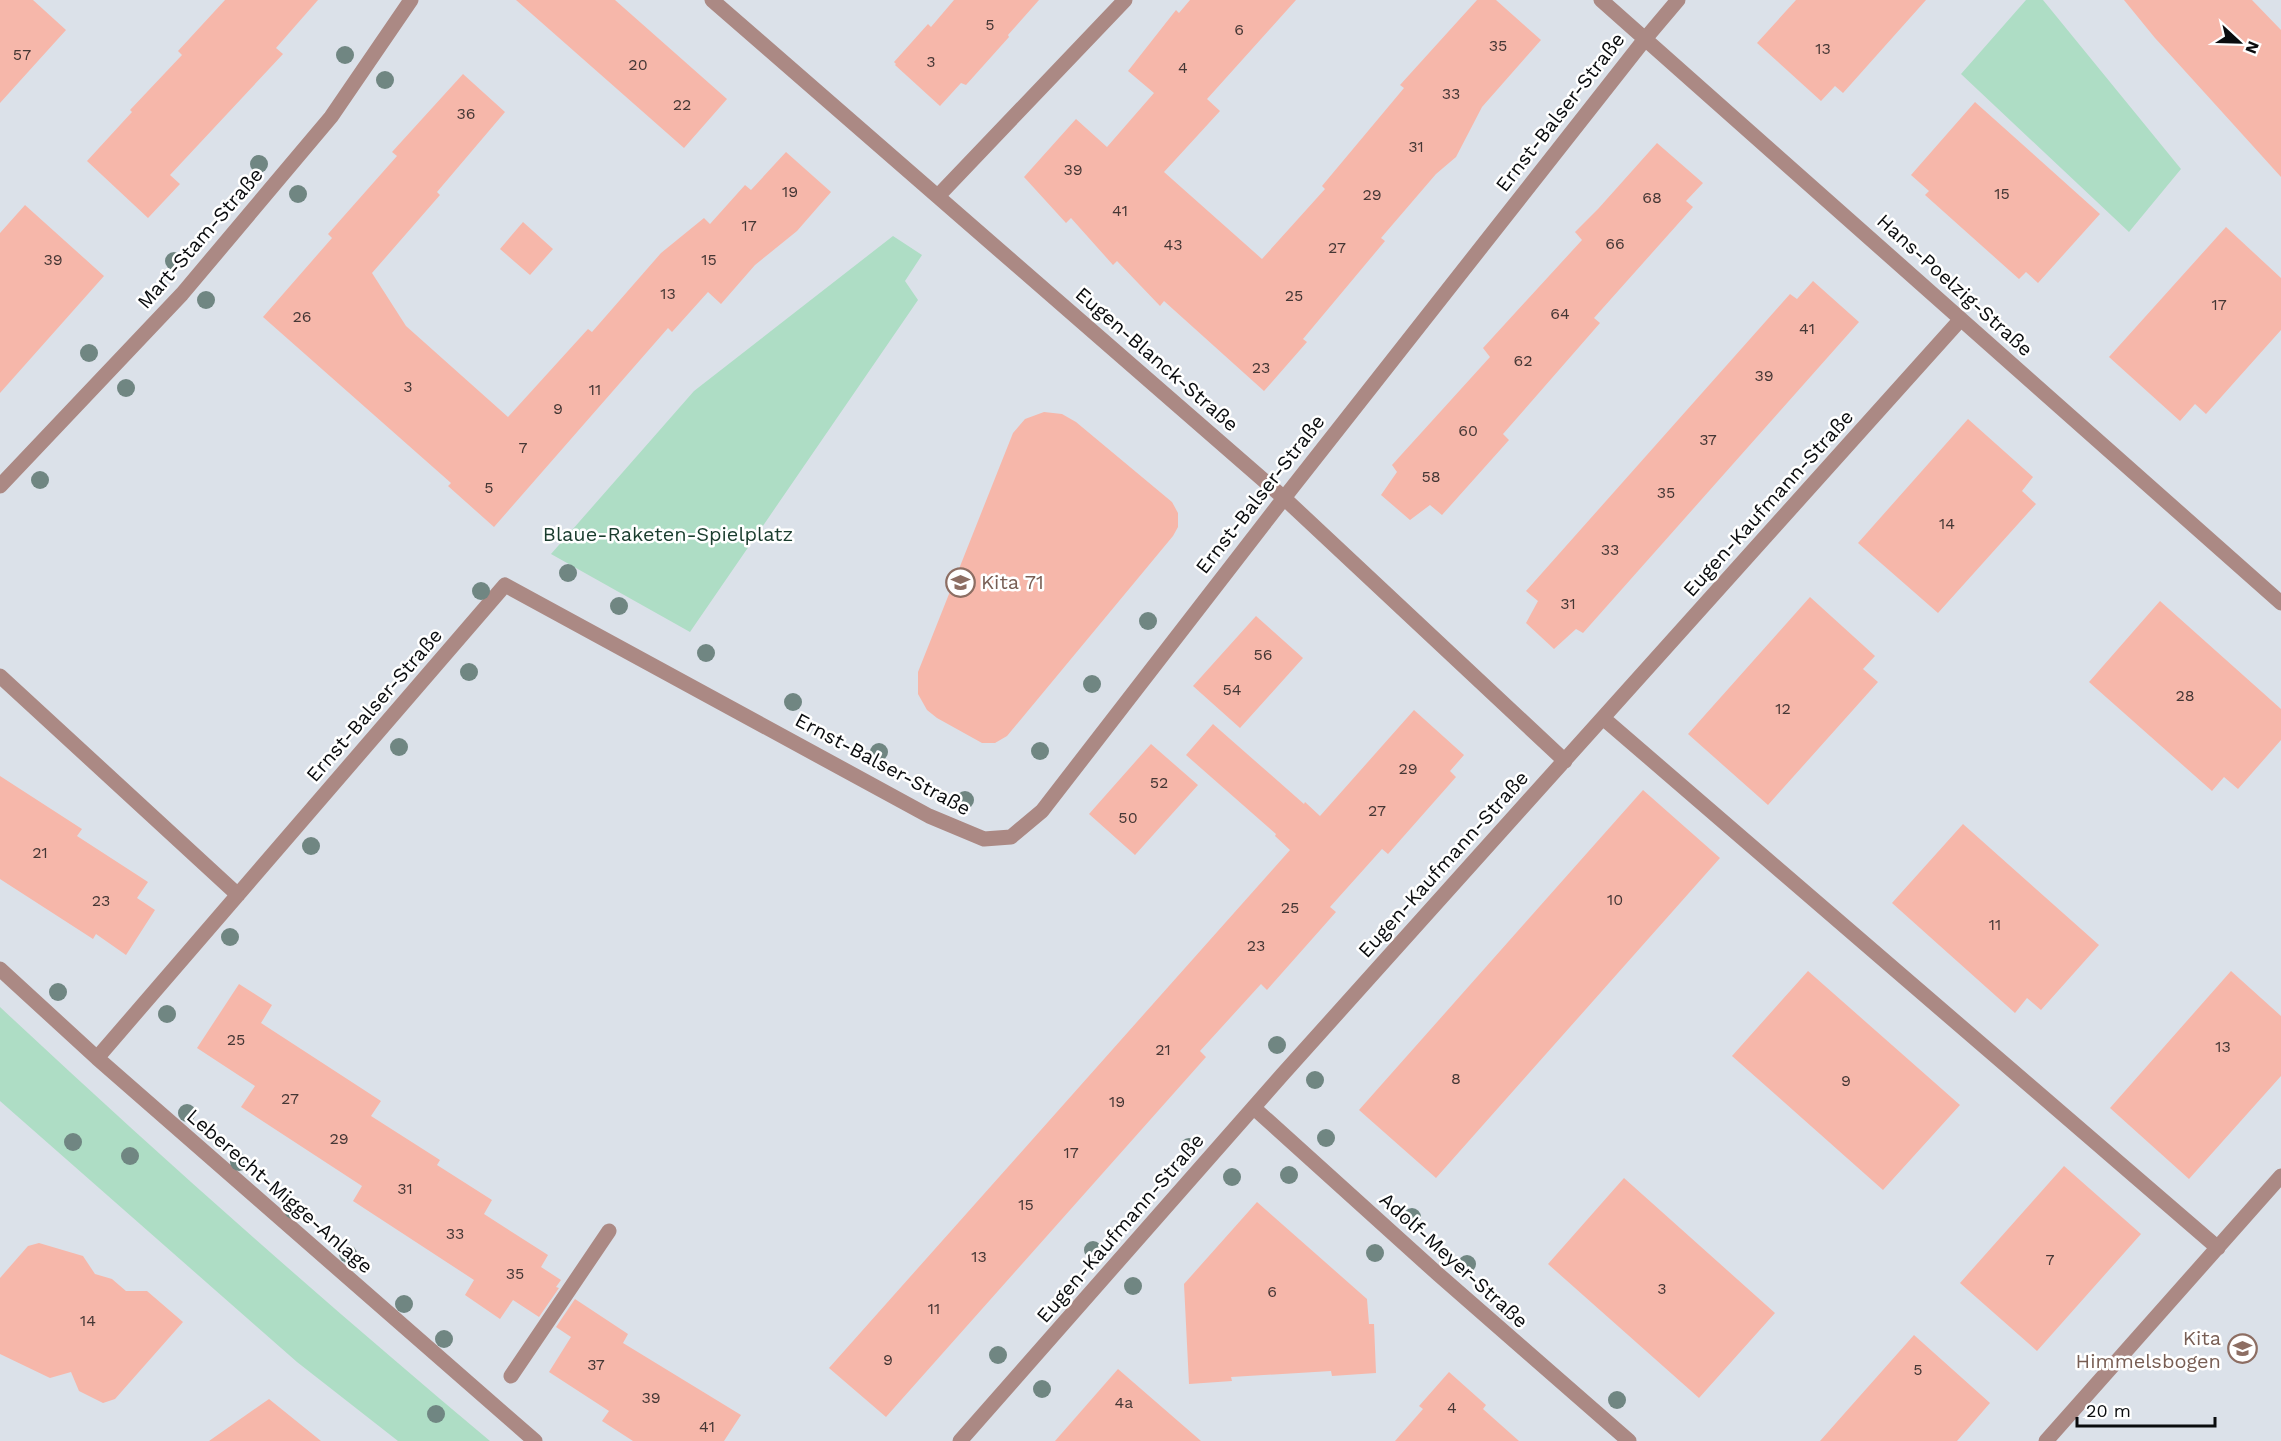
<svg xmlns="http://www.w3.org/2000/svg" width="2281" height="1441" font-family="'Work Sans',sans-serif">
	<rect width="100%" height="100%" fill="#dbe1e9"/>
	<path fill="#aeddc5" d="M 2026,0 L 2043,0 L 2181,169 L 2129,232 L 1961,74 Z
		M 893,236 L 922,255 L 905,281 L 918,300 L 690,632 L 551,554 L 694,391 Z
		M 0,1007 C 159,1156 323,1301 490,1441 L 398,1441 L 297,1362 L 0,1101 Z"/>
	<path fill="#f6b7aa" d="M 0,0 L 33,0 L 66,30 L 0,103 Z
		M 225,0 L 318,0 L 276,48 L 283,54 L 170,175 L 180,184 L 148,218 L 87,161 L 132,112 L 130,110 L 182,55 L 178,51 Z
		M 516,0 L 615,0 L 727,99 L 684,148 Z
		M 954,0 L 1039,0 L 1008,35 L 1009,37 L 966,85 L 961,83 L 940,106 L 895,65 L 896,64 L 894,62 L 928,24 L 931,27 Z
		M 1190,0 L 1296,0 L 1207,99 L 1220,111 L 1164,172 L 1262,259 L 1325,189 L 1322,186 L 1404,88 L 1400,85 L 1477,0 L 1496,0 L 1541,40 L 1482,107 L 1456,157 L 1436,174 L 1381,238 L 1385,241 L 1303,339 L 1307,342 L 1264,391 L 1164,301 L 1160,306 L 1117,261 L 1113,265 L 1071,218 L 1066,223 L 1024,177 L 1076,119 L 1107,147 L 1154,93 L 1128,71 L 1176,10 L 1179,13 Z
		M 1796,0 L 1926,0 L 1843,93 L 1835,86 L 1821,101 L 1757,43 Z
		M 2124,0 L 2252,0 L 2281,30 L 2281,177 L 2155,38 Z
		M 463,74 L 505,112 L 437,192 L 440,195 L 372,273 L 406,326 L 508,417 L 588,329 L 592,332 L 661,253 L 704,218 L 710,224 L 745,185 L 751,190 L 786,152 L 831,192 L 797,231 L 755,265 L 721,304 L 708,292 L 672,332 L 668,328 L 494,527 L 448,486 L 451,483 L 263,317 L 332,238 L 328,234 L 397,156 L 392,152 Z
		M 1975,102 L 2100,214 L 2038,283 L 2026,272 L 2019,279 L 1925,195 L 1929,191 L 1911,175 Z
		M 1657,143 L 1703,183 L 1686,201 L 1693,207 L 1594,318 L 1600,323 L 1503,434 L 1509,440 L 1442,515 L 1430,505 L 1410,520 L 1381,495 L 1397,472 L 1392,465 L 1490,357 L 1483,348 L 1582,240 L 1575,232 L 1598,209 Z
		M 25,205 L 104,276 L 0,393 L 0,233 Z
		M 523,222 L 553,249 L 530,275 L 500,249 Z
		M 2226,227 L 2281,278 L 2281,330 L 2206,414 L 2195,404 L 2180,421 L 2109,357 Z
		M 1813,281 L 1859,322 L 1583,633 L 1576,629 L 1554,649 L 1526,623 L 1538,601 L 1526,591 L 1790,294 L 1797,299 Z
		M 1044,412 L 1062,414 L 1076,422 L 1172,502 L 1178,513 L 1178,527 L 1173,536 L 1007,736 L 995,743 L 982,743 L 937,718 L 927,710 L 918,694 L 918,672 L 1013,433 L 1025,419 Z
		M 1968,419 L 2033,477 L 2022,491 L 2036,504 L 1938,613 L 1858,543 Z
		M 1810,597 L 1875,656 L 1863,669 L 1878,682 L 1768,805 L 1688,734 Z
		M 2160,601 L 2281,709 L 2281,740 L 2238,789 L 2224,777 L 2212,791 L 2089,682 Z
		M 1256,616 L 1303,658 L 1240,728 L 1193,686 Z
		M 1414,710 L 1464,755 L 1450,771 L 1456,777 L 1388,854 L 1382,849 L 1330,907 L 1336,912 L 1267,990 L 1261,984 L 1200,1051 L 1206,1057 L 886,1417 L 829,1368 L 1290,850 L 1275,836 L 1276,834 L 1186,755 L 1213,724 L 1304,804 L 1305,802 L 1320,816 Z
		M 1151,744 L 1198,785 L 1135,855 L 1089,814 Z
		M 0,776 L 82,829 L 77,836 L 148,882 L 137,898 L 155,910 L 126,955 L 96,934 L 93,939 L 0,879 Z
		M 1643,790 L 1720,858 L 1436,1178 L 1359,1110 Z
		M 1963,824 L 2099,945 L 2041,1010 L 2027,998 L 2015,1013 L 1892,903 Z
		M 1808,971 L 1960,1105 L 1883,1190 L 1732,1056 Z
		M 2231,971 L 2281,1016 L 2281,1076 L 2189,1179 L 2110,1108 Z
		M 239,984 L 272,1005 L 261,1023 L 381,1101 L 371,1116 L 440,1160 L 437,1165 L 492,1200 L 484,1214 L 548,1255 L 541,1267 L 561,1280 L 556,1287 L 559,1288 L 539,1317 L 513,1300 L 500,1319 L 465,1295 L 474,1280 L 353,1201 L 362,1186 L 241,1107 L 255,1086 L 197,1048 Z
		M 2064,1166 L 2141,1234 L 2037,1351 L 1960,1283 Z
		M 1624,1178 L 1775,1313 L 1699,1398 L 1548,1264 Z
		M 1257,1202 L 1367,1299 L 1369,1324 L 1374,1324 L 1376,1373 L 1332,1376 L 1331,1371 L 1231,1377 L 1232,1381 L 1189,1384 L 1184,1284 Z
		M 39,1243 L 83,1256 L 95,1274 L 112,1279 L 126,1291 L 147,1291 L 183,1322 L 115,1399 L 103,1403 L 79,1391 L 71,1372 L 50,1378 L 0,1354 L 0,1278 L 28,1246 Z
		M 575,1299 L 628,1334 L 623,1343 L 741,1415 L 724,1441 L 633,1441 L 602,1421 L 609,1411 L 549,1372 L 571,1337 L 556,1327 Z
		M 1914,1335 L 1990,1403 L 1957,1441 L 1820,1441 Z
		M 1118,1369 L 1201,1441 L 1055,1441 Z
		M 1449,1372 L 1486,1405 L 1483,1409 L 1519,1441 L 1395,1441 L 1423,1409 L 1419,1406 Z
		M 269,1399 L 321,1441 L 209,1441 Z"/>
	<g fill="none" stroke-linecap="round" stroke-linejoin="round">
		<path stroke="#ab8984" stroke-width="15" d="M 712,0 L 1284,498 L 1565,761
			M 1601,0 L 2281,603
			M 938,196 L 1125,0
			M 0,486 L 182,294 L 331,117 L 411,0
			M 0,676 L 238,895
			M 1603,718 L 2218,1248
			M 0,969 L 97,1058 L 535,1441
			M 97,1058 L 505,585 L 929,816 L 984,839 L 1011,837 L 1042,811 L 1284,498 L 1645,39 L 1678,0
			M 1254,1108 L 1439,1275 L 1629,1441
			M 511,1376 L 609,1231
			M 960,1441 L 1282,1075 L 1961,319
			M 2046,1441 L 2281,1176"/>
	</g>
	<g fill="#708682">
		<circle cx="345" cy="55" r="9"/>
		<circle cx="385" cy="80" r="9"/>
		<circle cx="259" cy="164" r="9"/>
		<circle cx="298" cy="194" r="9"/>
		<circle cx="174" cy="261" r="9"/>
		<circle cx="206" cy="300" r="9"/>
		<circle cx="89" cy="353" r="9"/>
		<circle cx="126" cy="388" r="9"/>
		<circle cx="40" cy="480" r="9"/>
		<circle cx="568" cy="573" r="9"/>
		<circle cx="481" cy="591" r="9"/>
		<circle cx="619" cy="606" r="9"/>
		<circle cx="1148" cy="621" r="9"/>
		<circle cx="706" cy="653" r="9"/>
		<circle cx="469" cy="672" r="9"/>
		<circle cx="1092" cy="684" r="9"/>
		<circle cx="793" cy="702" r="9"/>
		<circle cx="399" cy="747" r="9"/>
		<circle cx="1040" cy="751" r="9"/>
		<circle cx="879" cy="752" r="9"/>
		<circle cx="965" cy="800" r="9"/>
		<circle cx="311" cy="846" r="9"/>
		<circle cx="230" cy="937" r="9"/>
		<circle cx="58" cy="992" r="9"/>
		<circle cx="167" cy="1014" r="9"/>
		<circle cx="1277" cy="1045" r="9"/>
		<circle cx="1315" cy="1080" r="9"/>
		<circle cx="187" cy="1113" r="9"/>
		<circle cx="1326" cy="1138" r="9"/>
		<circle cx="73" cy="1142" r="9"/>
		<circle cx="1189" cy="1147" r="9"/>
		<circle cx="130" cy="1156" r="9"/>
		<circle cx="239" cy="1162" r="9"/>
		<circle cx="1289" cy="1175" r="9"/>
		<circle cx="1232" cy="1177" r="9"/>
		<circle cx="293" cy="1210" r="9"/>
		<circle cx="1412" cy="1217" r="9"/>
		<circle cx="1093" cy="1250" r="9"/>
		<circle cx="1375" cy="1253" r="9"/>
		<circle cx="348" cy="1254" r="9"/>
		<circle cx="1467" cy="1264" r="9"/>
		<circle cx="1133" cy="1286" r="9"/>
		<circle cx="404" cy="1304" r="9"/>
		<circle cx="444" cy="1339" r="9"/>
		<circle cx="998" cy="1355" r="9"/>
		<circle cx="1042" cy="1389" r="9"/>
		<circle cx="1617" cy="1400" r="9"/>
		<circle cx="436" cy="1414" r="9"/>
	</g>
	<defs>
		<symbol id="school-ring" viewBox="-11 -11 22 22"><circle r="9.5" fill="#fff" stroke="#8d6e63" stroke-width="1.5"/><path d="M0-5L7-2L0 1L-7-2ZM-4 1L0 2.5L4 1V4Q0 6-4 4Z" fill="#8d6e63"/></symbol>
	</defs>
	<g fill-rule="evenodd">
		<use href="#school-ring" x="944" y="566" width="33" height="33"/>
		<use href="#school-ring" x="2226" y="1332" width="33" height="33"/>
	</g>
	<g text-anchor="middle" stroke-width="5" stroke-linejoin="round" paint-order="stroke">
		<g font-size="16" fill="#453735">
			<text x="990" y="30">5</text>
			<text x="1239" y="35">6</text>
			<text x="1498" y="51">35</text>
			<text x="1823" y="54">13</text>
			<text x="22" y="60">57</text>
			<text x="931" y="67">3</text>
			<text x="638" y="70">20</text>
			<text x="1183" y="73">4</text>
			<text x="1451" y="99">33</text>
			<text x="682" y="110">22</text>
			<text x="466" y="119">36</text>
			<text x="1416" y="152">31</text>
			<text x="1073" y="175">39</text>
			<text x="790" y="197">19</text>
			<text x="2002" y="199">15</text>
			<text x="1372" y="200">29</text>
			<text x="1652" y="203">68</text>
			<text x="1120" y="216">41</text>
			<text x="749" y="231">17</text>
			<text x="1615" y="249">66</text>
			<text x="1173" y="250">43</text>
			<text x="1337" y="253">27</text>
			<text x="53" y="265">39</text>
			<text x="709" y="265">15</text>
			<text x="668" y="299">13</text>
			<text x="1294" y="301">25</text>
			<text x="2219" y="310">17</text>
			<text x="1560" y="319">64</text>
			<text x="302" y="322">26</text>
			<text x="1807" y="334">41</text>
			<text x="1523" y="366">62</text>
			<text x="1261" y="373">23</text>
			<text x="1764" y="381">39</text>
			<text x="408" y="392">3</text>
			<text x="595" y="395">11</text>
			<text x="558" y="414">9</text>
			<text x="1468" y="436">60</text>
			<text x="1708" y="445">37</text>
			<text x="523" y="453">7</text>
			<text x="1431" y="482">58</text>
			<text x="489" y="493">5</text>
			<text x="1666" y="498">35</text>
			<text x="1947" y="529">14</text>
			<text x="1610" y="555">33</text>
			<text x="1568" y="609">31</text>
			<text x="1263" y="660">56</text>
			<text x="1232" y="695">54</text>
			<text x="2185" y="701">28</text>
			<text x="1783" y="714">12</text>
			<text x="1408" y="774">29</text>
			<text x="1159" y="788">52</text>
			<text x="1377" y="816">27</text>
			<text x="1128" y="823">50</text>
			<text x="40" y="858">21</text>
			<text x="1615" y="905">10</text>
			<text x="101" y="906">23</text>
			<text x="1290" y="913">25</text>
			<text x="1995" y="930">11</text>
			<text x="1256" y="951">23</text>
			<text x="236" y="1045">25</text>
			<text x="2223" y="1052">13</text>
			<text x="1163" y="1055">21</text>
			<text x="1456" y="1084">8</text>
			<text x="1846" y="1086">9</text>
			<text x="290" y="1104">27</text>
			<text x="1117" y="1107">19</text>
			<text x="339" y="1144">29</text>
			<text x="1071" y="1158">17</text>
			<text x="405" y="1194">31</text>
			<text x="1026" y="1210">15</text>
			<text x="455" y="1239">33</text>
			<text x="979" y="1262">13</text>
			<text x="2050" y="1265">7</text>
			<text x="515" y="1279">35</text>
			<text x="1662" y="1294">3</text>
			<text x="1272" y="1297">6</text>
			<text x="934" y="1314">11</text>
			<text x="88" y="1326">14</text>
			<text x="888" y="1365">9</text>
			<text x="596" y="1370">37</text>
			<text x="1918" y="1375">5</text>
			<text x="651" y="1403">39</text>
			<text x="1124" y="1408">4a</text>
			<text x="1452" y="1413">4</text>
			<text x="707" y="1432">41</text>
		</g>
		<g font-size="20" fill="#0a0c0e" stroke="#fff">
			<text transform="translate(1560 112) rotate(-52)" y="7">Ernst-Balser-Straße</text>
			<text transform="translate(200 238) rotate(-49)" y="7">Mart-Stam-Straße</text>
			<text transform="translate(1955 285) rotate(42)" y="7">Hans-Poelzig-Straße</text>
			<text transform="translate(1157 359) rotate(41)" y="7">Eugen-Blanck-Straße</text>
			<text transform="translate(1260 494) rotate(-52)" y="7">Ernst-Balser-Straße</text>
			<text transform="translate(1768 503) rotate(-48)" y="7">Eugen-Kaufmann-Straße</text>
			<text transform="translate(374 705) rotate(-49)" y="7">Ernst-Balser-Straße</text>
			<text transform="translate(883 764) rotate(28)" y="7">Ernst-Balser-Straße</text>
			<text transform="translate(1443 864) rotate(-48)" y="7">Eugen-Kaufmann-Straße</text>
			<text transform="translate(280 1191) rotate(41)" y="7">Leberecht-Migge-Anlage</text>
			<text transform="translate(1120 1228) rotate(-49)" y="7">Eugen-Kaufmann-Straße</text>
			<text transform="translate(1454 1260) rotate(42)" y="7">Adolf-Meyer-Straße</text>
		</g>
		<g font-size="20" fill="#193c2d" stroke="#fff">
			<text x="668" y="541">Blaue-Raketen-Spielplatz</text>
		</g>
		<g font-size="20" fill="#785e54" stroke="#fff" text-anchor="start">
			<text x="981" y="589">Kita 71</text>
			<text x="2221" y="1345" text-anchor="end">Kita<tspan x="2221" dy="23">Himmelsbogen</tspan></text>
		</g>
	</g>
	<g transform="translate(2239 42) rotate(112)" stroke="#ffffff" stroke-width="4.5" paint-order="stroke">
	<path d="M0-4.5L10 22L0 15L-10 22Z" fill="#0a0c0e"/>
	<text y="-9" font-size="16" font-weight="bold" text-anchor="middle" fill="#0a0c0e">N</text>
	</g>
	<path d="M2077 1417v9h138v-9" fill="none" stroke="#0a0c0e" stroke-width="3"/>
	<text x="2086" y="1417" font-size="18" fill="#0a0c0e" stroke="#ffffff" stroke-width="4.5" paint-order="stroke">20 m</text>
</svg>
